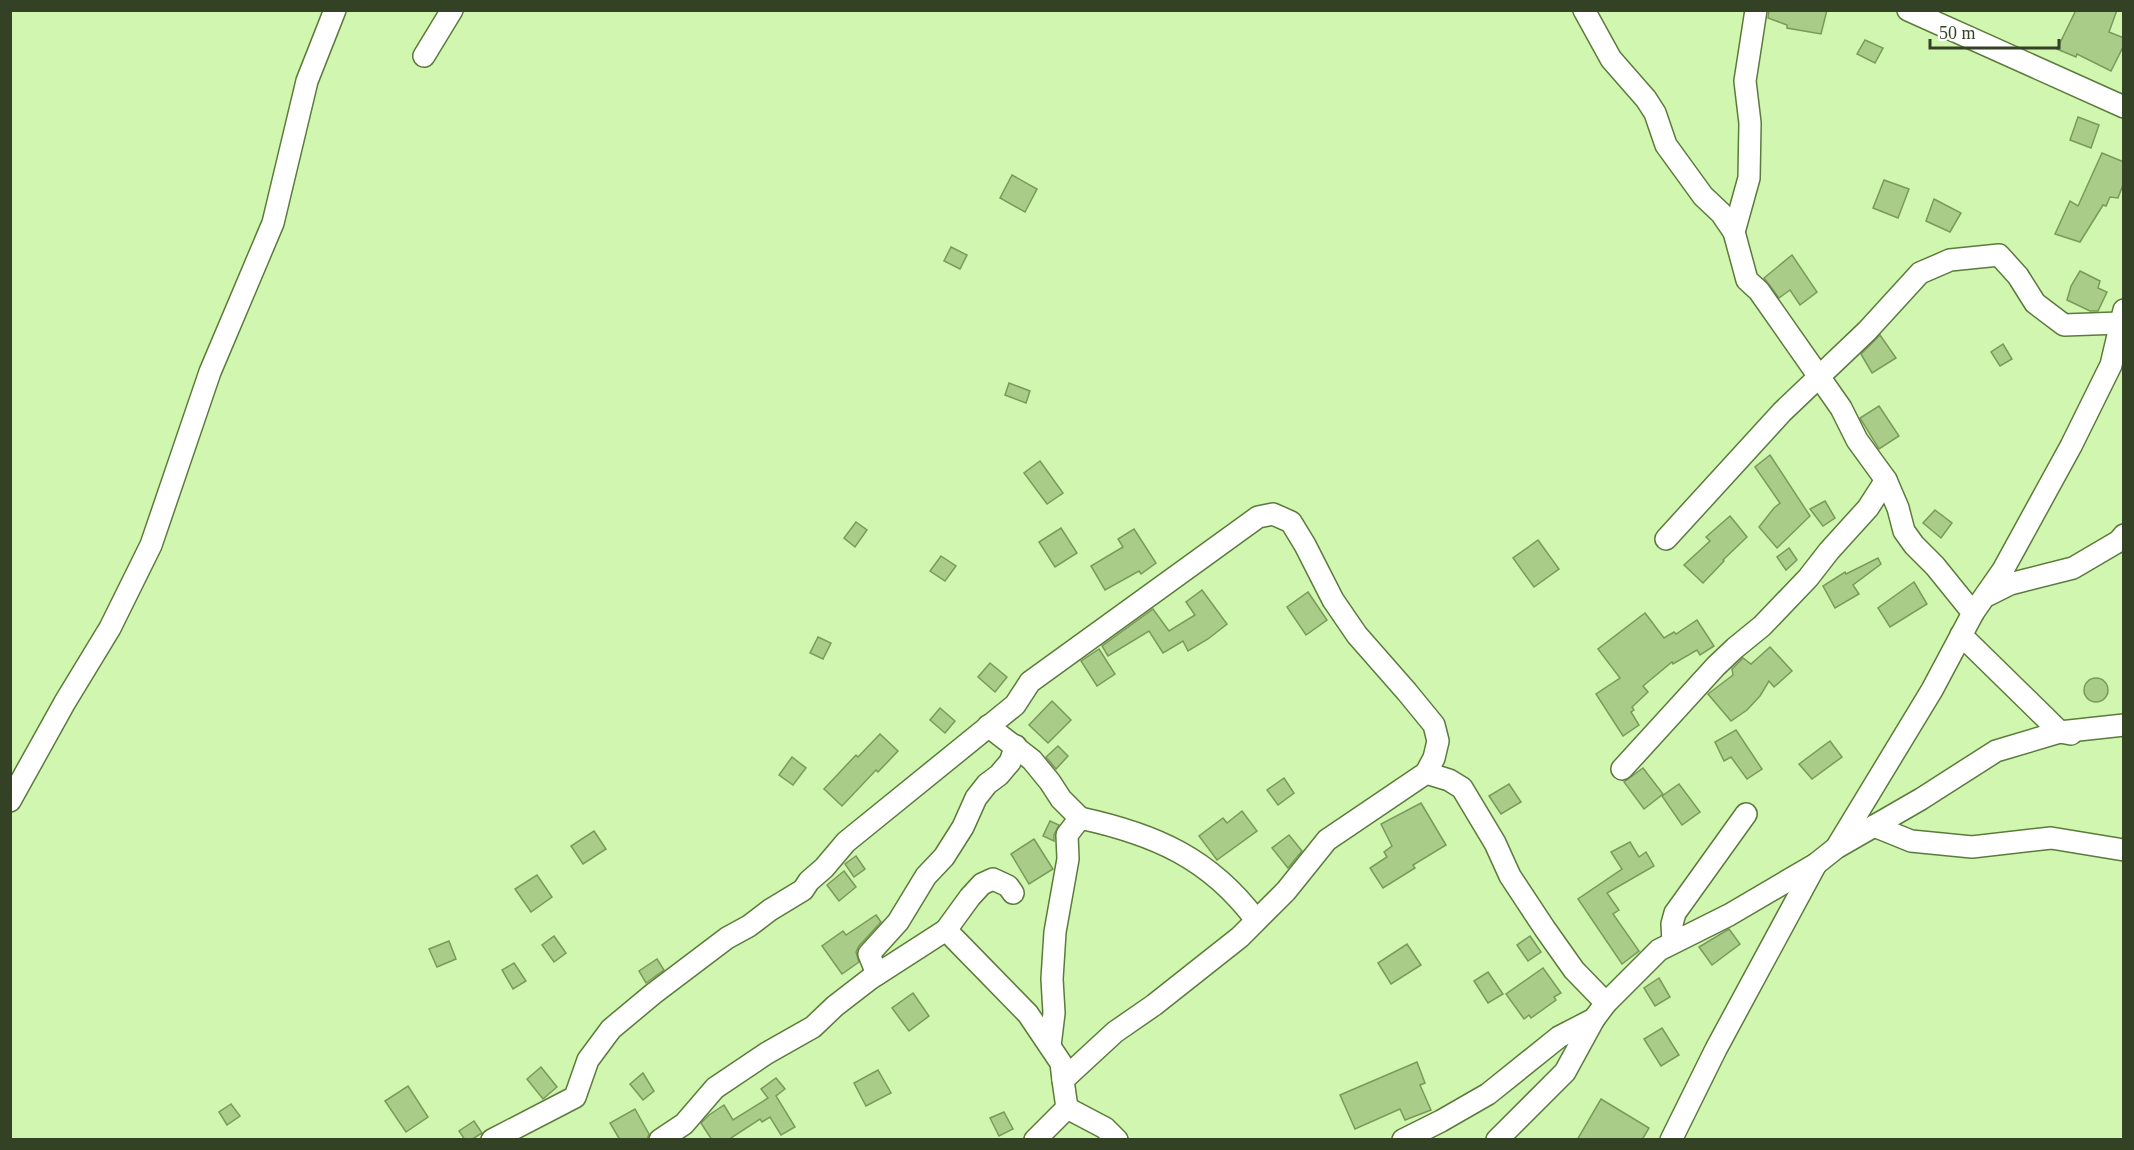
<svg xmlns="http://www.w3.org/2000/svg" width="2134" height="1150" font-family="'Times New Roman',serif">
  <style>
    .building { fill: #a9cc89; stroke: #799a59; stroke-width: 1.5 }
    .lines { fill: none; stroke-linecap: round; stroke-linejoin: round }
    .street-casing { stroke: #5b7b3b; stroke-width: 24 }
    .street { stroke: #fff; stroke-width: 21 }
  </style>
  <rect width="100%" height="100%" fill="#d1f6b0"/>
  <g class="building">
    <polygon points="1769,10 1827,10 1821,34 1787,28 1787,25 1768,18"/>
    <polygon points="2076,10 2117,10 2109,32 2124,38 2124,45 2111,71 2077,54 2076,57 2057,49"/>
    <polygon points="1865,40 1883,48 1875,63 1857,54"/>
    <polygon points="2078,117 2099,125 2091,148 2070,140"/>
    <polygon points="2102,153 2124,162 2124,182 2118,198 2110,197 2106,206 2103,205 2080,242 2055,234 2070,201 2078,206"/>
    <polygon points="1012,175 1037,189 1025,212 1000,198"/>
    <polygon points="1884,180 1909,189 1898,218 1873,208"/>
    <polygon points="1934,199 1961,213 1950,232 1926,221"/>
    <polygon points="951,247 967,255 960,269 944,261"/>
    <polygon points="1792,255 1817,292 1800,305 1790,290 1779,298 1764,278"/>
    <polygon points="2080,271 2100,281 2098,288 2107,292 2098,311 2090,311 2067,300 2071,286"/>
    <polygon points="1880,335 1896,358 1872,373 1861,354"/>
    <polygon points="2003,344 2012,359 2000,366 1991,352"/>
    <polygon points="1009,383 1030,391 1026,403 1005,395"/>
    <polygon points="1879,406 1899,436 1879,449 1860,418"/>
    <polygon points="1770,455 1810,516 1777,548 1759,527 1774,508 1780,503 1755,467"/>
    <polygon points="1040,461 1063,493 1047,504 1024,473"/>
    <polygon points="1825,501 1835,518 1823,526 1810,509"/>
    <polygon points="1935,510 1952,523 1941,538 1923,523"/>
    <polygon points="1730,516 1747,537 1723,560 1724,561 1703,583 1684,565 1710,541 1706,537"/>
    <polygon points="856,522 867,530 855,547 844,538"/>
    <polygon points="1061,528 1077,553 1055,567 1039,542"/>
    <polygon points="1134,529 1156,563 1141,574 1139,571 1105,590 1091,566 1123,547 1118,539"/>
    <polygon points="1538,540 1559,569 1534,587 1513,558"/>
    <polygon points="1789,548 1797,560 1786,570 1777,557"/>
    <polygon points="941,556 956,566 945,581 930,571"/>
    <polygon points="1878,558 1881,564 1853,585 1859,594 1835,608 1823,586 1845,572 1846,574"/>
    <polygon points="1914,582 1927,604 1890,627 1878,608"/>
    <polygon points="1202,590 1227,624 1208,639 1188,651 1183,641 1163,653 1149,631 1108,656 1102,646 1153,609 1169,631 1195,615 1186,602"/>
    <polygon points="1308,592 1327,620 1306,635 1287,607"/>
    <polygon points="1645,613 1664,638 1674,632 1676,634 1697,620 1714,646 1700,655 1697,650 1673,664 1672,662 1643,686 1648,692 1632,707 1634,710 1631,712 1639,725 1623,736 1596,694 1620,678 1598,649"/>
    <polygon points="818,637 831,643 823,659 810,653"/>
    <polygon points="1770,647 1792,671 1774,687 1769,681 1760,696 1747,710 1731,721 1708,694 1733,675 1732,669 1743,658 1751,664"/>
    <polygon points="1099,649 1115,674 1097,686 1081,661"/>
    <polygon points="990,663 1007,677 995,692 978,677"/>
    <circle cx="2096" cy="690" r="12"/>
    <polygon points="1052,701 1071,720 1048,743 1029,725"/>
    <polygon points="940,708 955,721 945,733 930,720"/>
    <polygon points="1736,730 1762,769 1747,779 1731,757 1724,761 1715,742"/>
    <polygon points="880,734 898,751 878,772 876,770 842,806 824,789 856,755 858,757"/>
    <polygon points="1830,741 1842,757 1812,779 1799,764"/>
    <polygon points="1058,746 1068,756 1056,769 1046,757"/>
    <polygon points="792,757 806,768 793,785 779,775"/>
    <polygon points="1643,768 1663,794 1644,809 1624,782"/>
    <polygon points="1284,778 1294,793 1278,805 1267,790"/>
    <polygon points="1509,784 1521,802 1501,814 1489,796"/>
    <polygon points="1679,784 1700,812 1682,825 1662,796"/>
    <polygon points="1421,803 1446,845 1413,865 1415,868 1383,888 1370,868 1387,857 1384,852 1392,846 1381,824"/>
    <polygon points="1242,811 1257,831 1217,860 1199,836 1223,818 1227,823"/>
    <polygon points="1050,821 1059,825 1054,835 1054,841 1043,836"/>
    <polygon points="594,831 606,849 583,864 571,846"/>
    <polygon points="1289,835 1302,851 1288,868 1272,848"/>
    <polygon points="1034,839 1053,869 1029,884 1011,854"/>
    <polygon points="1630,842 1639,857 1646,852 1654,866 1607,893 1619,910 1613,914 1639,951 1622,964 1578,899 1622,869 1611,852"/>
    <polygon points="856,856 865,869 854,877 845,864"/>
    <polygon points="844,871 856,887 839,901 827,885"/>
    <polygon points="537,875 552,897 531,912 515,889"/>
    <polygon points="876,915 881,922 859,946 856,952 859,962 842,974 822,946 843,931 846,935"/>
    <polygon points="1729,929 1740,944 1712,965 1699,947"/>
    <polygon points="554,936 566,953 554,962 542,945"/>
    <polygon points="1530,936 1541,952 1528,961 1517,945"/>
    <polygon points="449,941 456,959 437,967 429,949"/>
    <polygon points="1407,944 1421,965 1391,984 1378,963"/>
    <polygon points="657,959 664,970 646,983 639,971"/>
    <polygon points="514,963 526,981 513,989 502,970"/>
    <polygon points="1543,968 1561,993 1554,997 1556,1000 1531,1018 1529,1015 1524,1019 1506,994"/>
    <polygon points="1488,972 1503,994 1488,1003 1474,981"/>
    <polygon points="1659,978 1670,997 1655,1006 1644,988"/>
    <polygon points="913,993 929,1016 909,1031 892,1008"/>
    <polygon points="1662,1028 1679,1055 1661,1066 1644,1039"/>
    <polygon points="1417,1062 1425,1083 1420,1085 1431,1110 1405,1120 1400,1109 1355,1129 1340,1095"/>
    <polygon points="541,1067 557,1087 543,1099 527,1079"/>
    <polygon points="878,1070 891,1093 866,1106 854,1083"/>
    <polygon points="643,1073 654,1091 643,1100 630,1084"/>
    <polygon points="776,1078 785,1089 776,1096 795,1127 781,1135 770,1117 762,1122 760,1119 728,1140 712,1140 701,1123 709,1115 724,1105 733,1120 768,1098 761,1089"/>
    <polygon points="408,1086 428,1117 406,1132 385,1101"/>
    <polygon points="1601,1099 1649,1128 1642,1140 1577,1140"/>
    <polygon points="231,1104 240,1116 227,1125 219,1112"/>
    <polygon points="635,1109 649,1134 647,1140 620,1140 610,1123"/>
    <polygon points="1004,1112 1013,1129 999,1136 990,1118"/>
    <polygon points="474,1121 482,1133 471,1140 465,1140 459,1131"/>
  </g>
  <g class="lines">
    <defs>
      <g id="street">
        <polyline points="1584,10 1611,59 1646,99 1655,113 1666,145 1703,196 1721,213 1734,232 1747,280 1759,291 1841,408 1857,440 1886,480 1898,508 1904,531 1914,545 1935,566 1973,613"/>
        <polyline points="1908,10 2124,107"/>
        <polyline points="424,56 452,10"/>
        <polyline points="1734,232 1749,178 1750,123 1745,81 1756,10"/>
        <polyline points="1666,539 1782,412 1867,331 1920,273 1950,260 1999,255 2018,276 2035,303 2064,325 2120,323"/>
        <polyline points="1988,595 2010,584 2073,568 2119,541 2124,535"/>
        <polyline points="1961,635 2060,732 2071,734"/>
        <polyline points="988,726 1032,760 1050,782 1061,799 1080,818"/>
        <polyline points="1622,769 1716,666 1735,648 1762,626 1808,578 1829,551 1868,508 1886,480"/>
        <polyline points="1426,773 1449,780 1462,788 1495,843 1510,876 1545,929 1574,970 1606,1003"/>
        <polyline points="10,801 65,702 110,628 151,545 210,372 273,223 307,81 335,10"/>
        <polyline points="1874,826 1911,841 1972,847 2051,838 2124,850"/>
        <polyline points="1838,845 1932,690 1973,613 2003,570 2071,446 2111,365 2124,310"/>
        <polyline points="946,930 970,897 982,884 993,879 1008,886 1013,893"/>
        <polyline points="1673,942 1672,924 1675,913 1746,814"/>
        <polyline points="877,974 869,954 898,922 926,876 944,857 963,827 976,798 987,784 999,775 1010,762 1016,746"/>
        <path d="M1050,1046L1054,1013L1052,979L1055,932L1068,859L1067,835L1080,818C1154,834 1210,858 1256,920"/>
        <polyline points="1067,1108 1105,1128 1117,1140"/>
        <polyline points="492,1140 575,1097 588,1060 611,1029 653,994 727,938 749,926 770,910 803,890 809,881 824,868 846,842 1015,705 1030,682 1258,517 1273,514 1291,522 1305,545 1333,600 1357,635 1407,692 1434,725 1438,741 1434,758 1426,773 1327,840 1286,891 1240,937 1154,1005 1115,1032 1063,1080 1067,1108 1035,1140"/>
        <polyline points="660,1140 684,1124 715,1088 767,1053 813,1027 835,1006 870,979 946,930 1028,1014 1061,1063 1063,1080"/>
        <polyline points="1403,1140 1441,1121 1488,1094 1559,1037 1594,1019"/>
        <polyline points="1497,1140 1565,1072 1594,1019 1606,1003 1659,950 1729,915 1816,864 1836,848 1921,799 1996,751 2060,732 2124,725"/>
        <polyline points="1671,1140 1716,1049 1816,864"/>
      </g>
    </defs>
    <use href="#street" class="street-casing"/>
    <use href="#street" class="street"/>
  </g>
  <rect width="2134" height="1150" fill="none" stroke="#334125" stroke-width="24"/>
  <path d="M1930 39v9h129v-9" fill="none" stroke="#334125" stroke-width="3"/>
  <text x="1939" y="39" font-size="18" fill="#334125" stroke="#ffffff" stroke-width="4.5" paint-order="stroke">50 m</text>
</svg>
